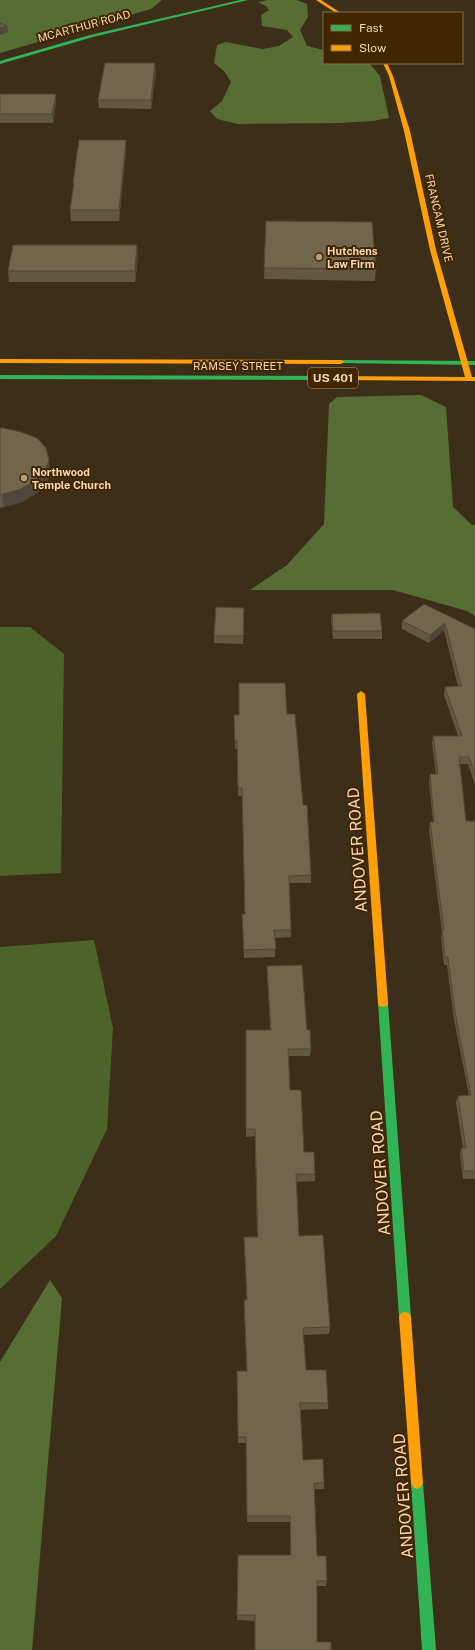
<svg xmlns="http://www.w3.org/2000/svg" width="475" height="1650" font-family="'Public Sans',sans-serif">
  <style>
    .green { fill: #4c6329 }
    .forest { fill: #566e33 }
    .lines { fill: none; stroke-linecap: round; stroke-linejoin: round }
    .fast { fill: #30b455; fill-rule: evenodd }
    .slow { fill: #ff9f0a; fill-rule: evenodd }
    .wall { fill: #615743 }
    .shaded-wall { fill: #4f4737 }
    .building { fill: #71654e; stroke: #4f4737 }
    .poi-dot { fill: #b49c80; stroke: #412600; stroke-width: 1.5 }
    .labels { text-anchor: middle; stroke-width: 4; stroke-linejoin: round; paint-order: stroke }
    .far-street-label { font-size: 11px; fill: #f4d7b7; stroke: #412600 }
    .far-poi-label { font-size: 11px; font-weight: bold; fill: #f4d7b7; stroke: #412600; text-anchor: start }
    .shield { fill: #412600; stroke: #bea280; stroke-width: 1 }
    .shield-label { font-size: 12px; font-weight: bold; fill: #f4d7b7 }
    .near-street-label { font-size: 16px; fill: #f4d7b7; stroke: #412600 }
  </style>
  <rect width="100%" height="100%" fill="#3d2e19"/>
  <g class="green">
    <polygon points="0,627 30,627 64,654 61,873 0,876"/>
    <polygon points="94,940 113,1028 107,1129 56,1236 0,1289 0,947"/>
  </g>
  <g class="forest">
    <polygon points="0,0 162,0 151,9 0,53"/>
    <polygon points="268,0 296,0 307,4 308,17 300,30 307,46 324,50 324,63 370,64 380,76 389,118 373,121 341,123 238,124 217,119 210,111 222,101 231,82 224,71 214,63 217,45 226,42 263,49 279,46 293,37 287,30 262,26 261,15 269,10 266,6 258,2"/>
    <polygon points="421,395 446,407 453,507 472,525 475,525 475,616 467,611 393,590 250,590 287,565 324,524 329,404 337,397"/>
    <polygon points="50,1280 62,1298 32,1650 0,1650 0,1362"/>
  </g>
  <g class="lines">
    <g class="fast">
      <polygon points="240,0 248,0 93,37 0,64 0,61 90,35"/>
      <polygon points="341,360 475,361 475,365 339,363 338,362"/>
      <polygon points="0,375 333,376 336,378 333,380 0,379"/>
      <polygon points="383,999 387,1000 388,1003 411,1317 409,1321 405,1322 401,1321 399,1317 378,1003 379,1000"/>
      <polygon points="417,1477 421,1479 423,1483 436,1650 422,1650 411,1483 413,1479"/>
    </g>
    <g class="slow">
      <polygon points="316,0 321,0 341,13 336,13"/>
      <polygon points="383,63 387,63 393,76 410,131 436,250 472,377 475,377 475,381 333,380 330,378 333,376 465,377 430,250 404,131 389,76"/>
      <polygon points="0,359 341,360 344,362 341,364 0,363"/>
      <polygon points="361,691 365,694 388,1003 387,1006 383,1007 379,1006 378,1003 357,694"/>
      <polygon points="405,1312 409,1313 411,1317 423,1483 421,1487 417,1489 413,1487 411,1483 399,1317 401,1313"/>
    </g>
  </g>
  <g class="wall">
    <polygon points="156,72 151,109 99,108 98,100"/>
    <polygon points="0,94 56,102 53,123 0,123"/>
    <polygon points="126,140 126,151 119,221 71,221 70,210 73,188 73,183"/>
    <polygon points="266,221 376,269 375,281 264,279"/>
    <polygon points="138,256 135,282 9,282 8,271"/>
    <polygon points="0,428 50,472 47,483 37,493 22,502 4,507 0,508"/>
    <polygon points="424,604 475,629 475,785 468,764 460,764 466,821 475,821 475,1179 463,1179 460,1155 461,1148 463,1148 456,1103 458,1096 469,1095 454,1020 447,965 444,965 441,938 442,932 429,829 430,822 433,822 429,782 430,774 436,774 432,743 433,736 458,736 444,695 445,687 458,686 444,630 429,643 402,629 402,621"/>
    <polygon points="244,608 243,644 214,643 214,636"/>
    <polygon points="332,614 382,631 382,639 333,639 331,621"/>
    <polygon points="287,714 303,805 311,875 311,883 289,883 291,937 275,938 275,957 244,958 242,922 242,914 245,914 242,796 238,796 237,749 235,749 234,715"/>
    <polygon points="267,966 307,1030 311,1049 310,1056 289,1056 290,1090 304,1152 315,1174 315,1181 296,1182 299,1236 330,1327 329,1334 303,1335 306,1370 328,1403 328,1409 300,1410 303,1460 324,1483 324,1489 314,1489 317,1556 327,1581 326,1586 317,1586 317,1642 331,1650 255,1621 237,1620 238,1555 290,1555 290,1522 247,1522 246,1443 238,1443 237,1371 247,1371 244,1307 244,1300 247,1300 244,1237 257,1237 255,1136 246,1137 246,1030 270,1030 267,974"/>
  </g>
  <g class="shaded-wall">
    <polygon points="7,26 8,32 0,35 0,28"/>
    <polygon points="155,63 156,72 151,109 151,100"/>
    <polygon points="56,94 56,102 53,123 52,114"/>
    <polygon points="126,140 126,151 119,221 119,210"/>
    <polygon points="137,245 138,256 135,282 135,271"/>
    <polygon points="49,460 50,472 47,483 37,493 22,502 4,507 2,495"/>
    <polygon points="445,623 444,630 429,643 430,635"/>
  </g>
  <g class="building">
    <polygon points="0,23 7,26 0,28"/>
    <polygon points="105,63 155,63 151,100 98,100"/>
    <polygon points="0,94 56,94 52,114 0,114"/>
    <polygon points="79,140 126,140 119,210 70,210 74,183 73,183"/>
    <polygon points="266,221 372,222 376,269 264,268"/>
    <polygon points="13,245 137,245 135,271 8,271"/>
    <polygon points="0,428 3,428 21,432 37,438 46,448 49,460 45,471 35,481 21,489 0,495"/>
    <polygon points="424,604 475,629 475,774 469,757 459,757 466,821 475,821 475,1171 464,1171 461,1148 466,1148 458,1096 471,1095 455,1012 448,957 445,957 442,930 444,930 430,822 434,822 430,774 438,774 433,736 462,736 445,687 461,686 445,623 430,635 402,621"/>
    <polygon points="216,607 244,608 243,636 214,636"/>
    <polygon points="380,613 382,631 333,631 332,614"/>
    <polygon points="239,683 285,683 287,714 295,714 303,805 307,805 311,875 289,876 291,930 274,930 276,949 244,950 242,914 245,914 242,788 238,788 237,741 235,741 234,715 239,715"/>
    <polygon points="302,965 307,1030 310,1030 311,1049 288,1049 290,1090 301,1090 304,1152 314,1152 315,1174 296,1174 299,1236 323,1235 330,1327 303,1328 306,1370 326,1370 328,1403 300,1403 303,1460 323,1459 324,1483 314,1483 317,1556 326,1556 327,1581 317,1581 317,1642 331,1642 331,1650 255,1650 255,1615 237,1615 238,1555 291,1555 290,1516 247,1516 246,1437 238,1437 237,1371 247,1371 244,1300 247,1300 244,1237 258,1237 255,1129 246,1129 246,1030 271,1030 267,966"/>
  </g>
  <g class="poi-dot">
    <circle cx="319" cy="257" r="4"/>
    <circle cx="24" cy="478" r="4"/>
  </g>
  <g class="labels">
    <g class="far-street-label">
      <text transform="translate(84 26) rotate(-15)" y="4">MCARTHUR ROAD</text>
      <text transform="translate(439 218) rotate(77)" y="4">FRANCAM DRIVE</text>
      <text x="238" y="370">RAMSEY STREET</text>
    </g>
    <g class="far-poi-label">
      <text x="327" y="255">Hutchens<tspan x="327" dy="13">Law Firm</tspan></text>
      <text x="32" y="476">Northwood<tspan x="32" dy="13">Temple Church</tspan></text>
    </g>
    <rect class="shield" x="308" y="368" width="50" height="20" rx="3"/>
    <g class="shield-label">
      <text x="333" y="382">US 401</text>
    </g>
    <g class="near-street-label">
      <text transform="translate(357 850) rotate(-94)" y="6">ANDOVER ROAD</text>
      <text transform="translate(380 1173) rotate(-94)" y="6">ANDOVER ROAD</text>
      <text transform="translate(403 1496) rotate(-94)" y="6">ANDOVER ROAD</text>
    </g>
  </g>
  <rect x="323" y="12" width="140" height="52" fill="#412600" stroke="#896d49"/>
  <rect x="331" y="25" width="20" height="6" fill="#30b455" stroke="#896d49"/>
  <text x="359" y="32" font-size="12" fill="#f4d7b7">Fast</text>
  <rect x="331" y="45" width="20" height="6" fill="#ff9f0a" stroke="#896d49"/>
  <text x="359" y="52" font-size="12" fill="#f4d7b7">Slow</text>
</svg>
